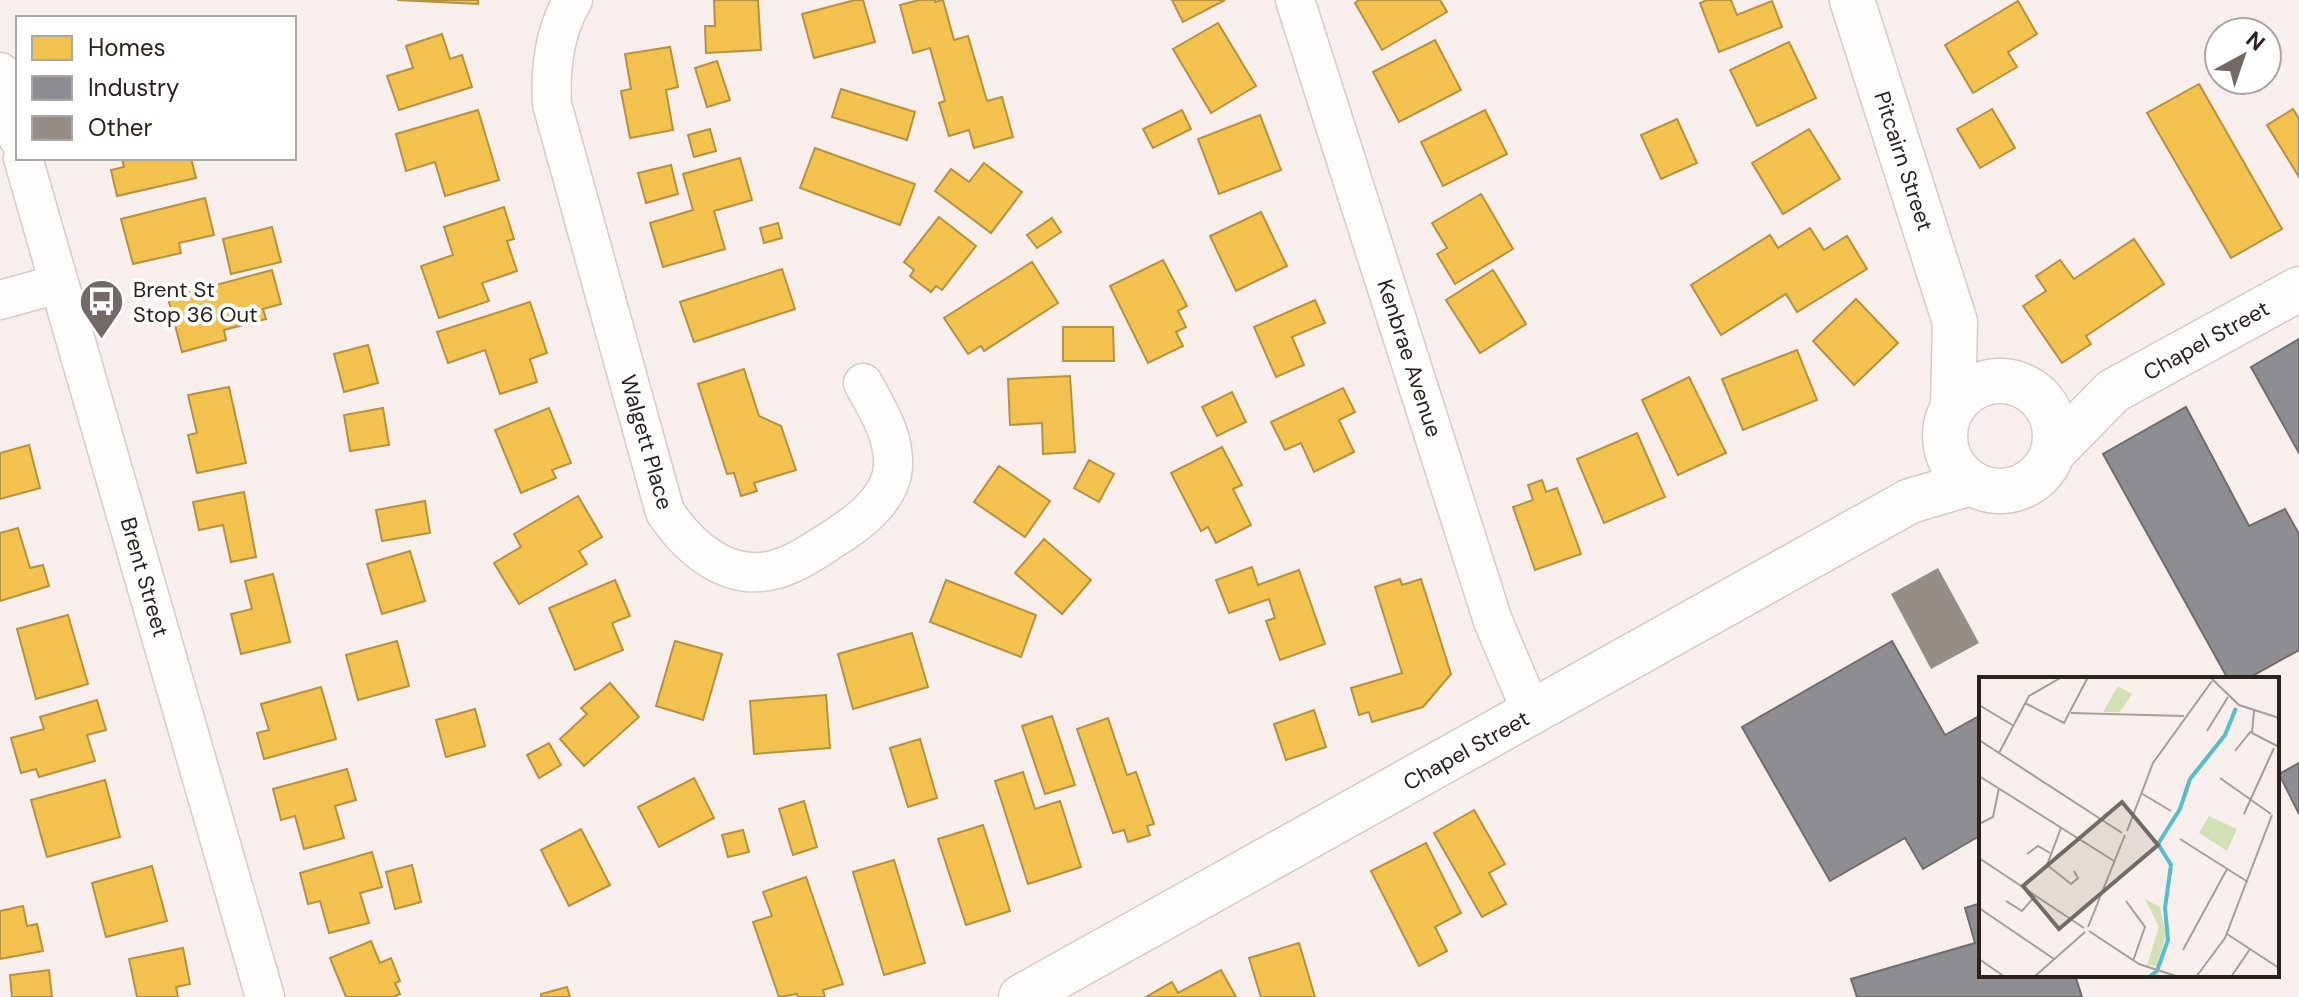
<svg xmlns="http://www.w3.org/2000/svg" width="2299" height="997" font-family="'DM Sans',sans-serif">
  <style>
    .homes { fill: #f2c14e; stroke: #b6913f; stroke-width: 2 }
    .industry { fill: #8d8d92; stroke: #706d6f; stroke-width: 2 }
    .building { fill: #948d88 }
    .lines { fill: none; stroke-linecap: round; stroke-linejoin: round }
    .minor-casing { stroke: #d5cbc8; stroke-width: 41 }
    .tertiary-casing { stroke: #d5cbc8; stroke-width: 47 }
    .minor { stroke: #fefdfc; stroke-width: 38 }
    .tertiary { stroke: #fefdfc; stroke-width: 44 }
    .labels { text-anchor: middle; stroke-width: 8; stroke-linejoin: round; paint-order: stroke }
    .street-label { font-size: 22px; fill: #2b211d; stroke: #fff }
    .poi-label { font-size: 22px; fill: #2b211d; stroke: #fff; text-anchor: start }
    .inset-river { fill: none; stroke: #56bdca; stroke-width: 4 }
    .inset-road { fill: none; stroke: #a69d99; stroke-width: 2 }
    .view { fill: #736965; fill-opacity: 0.15; stroke: #736965; stroke-width: 4 }
    .inset-edge { fill: none; stroke: #2b211d; stroke-width: 4 }
  </style>
  <rect width="100%" height="100%" fill="#f8efec"/>
  <g class="homes">
    <polygon points="397,0 478,0 478,4"/>
    <polygon points="714,0 758,0 761,50 706,53 705,26 715,26"/>
    <polygon points="855,0 863,0 875,42 814,58 802,14"/>
    <polygon points="919,0 935,0 935,2 943,0 954,40 968,36 987,101 1002,97 1013,137 974,148 969,130 949,136 939,103 945,101 930,48 913,53 900,5"/>
    <polygon points="1172,0 1225,0 1183,22"/>
    <polygon points="1359,0 1440,0 1447,12 1382,50 1355,3"/>
    <polygon points="1707,0 1731,0 1737,15 1772,1 1782,27 1719,52 1700,3"/>
    <polygon points="2018,1 2037,34 2008,52 2017,67 1973,93 1945,45"/>
    <polygon points="1218,23 1256,86 1211,113 1173,49"/>
    <polygon points="442,34 450,59 462,55 472,87 399,110 387,76 413,68 406,46"/>
    <polygon points="1435,40 1461,90 1399,122 1373,72"/>
    <polygon points="1789,42 1816,98 1757,126 1730,70"/>
    <polygon points="670,47 678,87 666,90 673,130 630,138 621,91 631,89 625,54"/>
    <polygon points="717,61 730,100 707,107 695,68"/>
    <polygon points="2199,84 2282,229 2231,258 2147,113"/>
    <polygon points="841,89 915,112 907,140 832,117"/>
    <polygon points="1992,109 2015,148 1980,168 1957,129"/>
    <polygon points="2293,109 2299,119 2299,177 2267,125"/>
    <polygon points="478,110 499,180 445,196 435,162 406,171 396,134"/>
    <polygon points="1182,110 1191,129 1153,148 1143,129"/>
    <polygon points="1485,110 1507,154 1443,186 1421,142"/>
    <polygon points="1260,115 1281,170 1219,194 1198,139"/>
    <polygon points="1677,119 1697,163 1661,179 1641,135"/>
    <polygon points="710,129 716,151 694,157 688,135"/>
    <polygon points="1809,129 1840,179 1783,214 1752,163"/>
    <polygon points="815,148 915,184 900,225 800,188"/>
    <polygon points="122,158 191,158 196,178 117,196 111,170 124,167"/>
    <polygon points="740,158 752,200 714,211 725,249 663,267 650,223 693,210 683,174"/>
    <polygon points="984,163 1022,192 991,233 935,191 951,169 969,182"/>
    <polygon points="671,165 678,194 646,203 638,173"/>
    <polygon points="1481,194 1513,249 1455,284 1437,254 1447,248 1432,223"/>
    <polygon points="205,198 214,235 179,243 181,253 133,264 121,219"/>
    <polygon points="504,207 514,239 507,241 517,271 482,283 489,301 439,318 421,266 453,255 444,227"/>
    <polygon points="1261,212 1287,266 1236,291 1210,236"/>
    <polygon points="939,217 976,246 942,290 936,286 931,292 910,276 914,270 904,262"/>
    <polygon points="1052,218 1061,232 1037,248 1027,235"/>
    <polygon points="778,223 782,238 764,243 760,228"/>
    <polygon points="272,227 281,262 231,274 223,239"/>
    <polygon points="1810,228 1824,250 1847,236 1867,269 1797,312 1786,294 1721,335 1691,285 1770,235 1778,248"/>
    <polygon points="2134,239 2164,284 2086,336 2091,344 2062,363 2023,306 2046,291 2036,276 2060,260 2074,279"/>
    <polygon points="1163,260 1187,306 1178,311 1186,327 1176,332 1183,346 1148,363 1110,286"/>
    <polygon points="1032,262 1058,303 984,351 981,346 968,354 944,318"/>
    <polygon points="782,269 795,309 694,342 680,302"/>
    <polygon points="272,270 281,304 263,309 266,319 224,330 226,340 182,352 168,298"/>
    <polygon points="1493,270 1526,324 1480,353 1446,300"/>
    <polygon points="1856,299 1898,343 1854,385 1813,341"/>
    <polygon points="1315,300 1325,323 1292,337 1304,365 1276,377 1254,327"/>
    <polygon points="530,302 547,353 530,359 537,382 500,394 485,350 448,363 437,332"/>
    <polygon points="1063,327 1113,327 1114,361 1063,361"/>
    <polygon points="368,345 378,383 344,392 334,354"/>
    <polygon points="1797,350 1817,400 1743,430 1722,379"/>
    <polygon points="744,369 759,416 781,426 796,470 754,483 757,491 741,496 734,473 727,474 698,384"/>
    <polygon points="1070,376 1075,452 1043,454 1042,423 1010,425 1008,379"/>
    <polygon points="1689,377 1726,453 1678,475 1642,400"/>
    <polygon points="229,387 246,463 197,473 188,435 197,433 188,395"/>
    <polygon points="1343,388 1355,412 1339,420 1354,452 1314,472 1301,443 1285,450 1271,422"/>
    <polygon points="1232,392 1246,422 1217,436 1202,407"/>
    <polygon points="383,408 389,445 350,451 344,415"/>
    <polygon points="549,408 571,463 552,470 556,478 521,493 495,430"/>
    <polygon points="1637,433 1665,497 1604,523 1577,459"/>
    <polygon points="29,445 40,488 0,499 0,453"/>
    <polygon points="1222,447 1242,485 1233,489 1251,525 1216,543 1208,527 1201,531 1171,473"/>
    <polygon points="1089,460 1114,474 1099,502 1074,488"/>
    <polygon points="999,466 1050,501 1025,537 974,502"/>
    <polygon points="1542,480 1546,492 1557,488 1581,554 1535,570 1513,507 1533,500 1528,485"/>
    <polygon points="244,492 256,557 231,562 223,525 199,530 193,502"/>
    <polygon points="578,496 602,537 579,551 587,564 519,604 494,563 521,547 514,534"/>
    <polygon points="425,501 430,533 382,541 376,510"/>
    <polygon points="18,528 30,568 43,565 49,586 0,601 0,533"/>
    <polygon points="1044,539 1091,580 1062,614 1015,573"/>
    <polygon points="410,551 425,601 382,614 367,564"/>
    <polygon points="1252,567 1258,585 1299,570 1325,644 1280,660 1266,621 1275,618 1269,599 1229,613 1216,580"/>
    <polygon points="273,574 290,642 241,654 231,614 252,609 245,581"/>
    <polygon points="1400,579 1402,585 1421,579 1451,674 1423,707 1372,722 1369,712 1359,715 1351,688 1402,673 1375,587"/>
    <polygon points="615,580 630,616 612,623 623,650 575,670 549,608"/>
    <polygon points="946,580 1036,615 1021,657 930,622"/>
    <polygon points="68,615 88,684 36,699 17,629"/>
    <polygon points="912,633 928,687 853,709 838,654"/>
    <polygon points="397,641 409,686 358,700 346,655"/>
    <polygon points="675,641 722,654 703,720 656,706"/>
    <polygon points="610,683 639,717 584,766 560,739 587,714 581,708"/>
    <polygon points="321,687 336,739 264,759 257,733 269,730 261,704"/>
    <polygon points="826,695 830,748 754,754 750,701"/>
    <polygon points="97,700 106,730 87,735 95,761 39,777 36,769 21,773 11,738 44,729 40,717"/>
    <polygon points="475,709 485,746 446,757 436,720"/>
    <polygon points="1314,710 1326,747 1286,760 1274,724"/>
    <polygon points="1052,716 1075,785 1045,794 1022,726"/>
    <polygon points="1108,718 1127,775 1136,772 1154,824 1147,826 1150,835 1128,842 1124,830 1113,833 1077,729"/>
    <polygon points="920,739 937,798 908,807 890,748"/>
    <polygon points="549,743 561,765 539,778 527,755"/>
    <polygon points="347,769 356,800 335,806 344,838 304,849 295,816 281,820 273,789"/>
    <polygon points="1023,772 1035,809 1060,801 1081,867 1028,884 995,781"/>
    <polygon points="694,778 714,818 659,847 638,807"/>
    <polygon points="105,780 120,837 47,857 31,800"/>
    <polygon points="804,801 817,847 793,855 779,809"/>
    <polygon points="1474,810 1505,864 1489,873 1506,904 1482,917 1434,833"/>
    <polygon points="983,825 1010,911 966,925 938,839"/>
    <polygon points="581,829 610,885 569,906 541,850"/>
    <polygon points="743,830 749,852 728,857 722,835"/>
    <polygon points="1426,843 1461,913 1435,927 1447,951 1419,966 1371,871"/>
    <polygon points="372,852 382,887 360,893 369,923 329,933 320,901 308,904 300,873"/>
    <polygon points="894,860 925,963 884,975 853,872"/>
    <polygon points="412,865 421,902 395,909 386,872"/>
    <polygon points="152,866 167,921 106,937 92,883"/>
    <polygon points="806,877 843,984 823,990 825,997 798,997 797,994 779,997 753,922 772,916 763,892"/>
    <polygon points="23,906 27,926 37,924 43,951 0,959 0,911"/>
    <polygon points="371,941 380,963 391,958 400,981 395,983 400,994 393,997 346,997 330,958"/>
    <polygon points="1299,943 1315,997 1261,997 1249,958"/>
    <polygon points="183,948 190,984 176,987 178,997 137,997 129,959"/>
    <polygon points="49,970 52,997 12,997 10,975"/>
    <polygon points="1221,970 1236,997 1146,997 1172,982 1178,993"/>
    <polygon points="567,987 570,997 541,997 541,994"/>
  </g>
  <g class="industry">
    <polygon points="2299,339 2299,453 2251,367"/>
    <polygon points="2186,407 2249,526 2285,509 2299,534 2299,650 2247,679 2228,679 2103,454"/>
    <polygon points="1892,641 1945,735 1981,715 1981,835 1923,869 1905,838 1830,881 1742,727"/>
    <polygon points="2299,763 2299,814 2279,774"/>
    <polygon points="1981,903 1981,975 2075,975 2082,997 1857,997 1851,979 1975,943 1965,908"/>
  </g>
  <polygon class="building" points="1938,568 1979,643 1931,669 1891,594"/>
  <g class="lines">
    <defs>
      <g id="minor">
        <path d="M573,0C554,32 550,68 552,104L665,512C690,549 729,583 777,569C798,563 817,549 836,537C858,523 886,502 892,474C898,441 878,410 863,383"/>
        <polyline points="1295,0 1493,621 1532,713"/>
        <polyline points="0,72 18,138"/>
        <polyline points="23,158 265,997"/>
        <polyline points="0,300 58,284"/>
      </g>
      <g id="tertiary">
        <polyline points="1852,0 1955,322 1953,407"/>
        <circle cx="2000" cy="436" r="55"/>
        <polyline points="2054,451 2113,391 2299,289"/>
        <polyline points="1021,997 1910,501 1971,483"/>
      </g>
    </defs>
    <use href="#minor" class="minor-casing"/>
    <use href="#tertiary" class="tertiary-casing"/>
    <use href="#minor" class="minor"/>
    <use href="#tertiary" class="tertiary"/>
  </g>
  <defs>
    <symbol id="bus-pin" viewBox="-11 -11 22 30"><path d="M0 17L-7.5 6A9.5 9.5 0 1 1 7.5 6Z" fill="#736965" stroke="#fff"/><path d="M-5-6H5V4H4V6H2V4H-2V6H-4V4H-5ZM-3.5-4V0h7V-4ZM-3.5 1.2v1.5H-2V1.2ZM2 1.2v1.5H3.5V1.2Z" fill="#fff"/></symbol>
  </defs>
  <g fill-rule="evenodd">
    <use href="#bus-pin" x="76" y="276" width="51" height="69"/>
  </g>
  <g class="labels">
    <g class="street-label">
      <text transform="translate(1904 161) rotate(72)" y="8">Pitcairn Street</text>
      <text transform="translate(2206 340) rotate(-29)" y="8">Chapel Street</text>
      <text transform="translate(1410 358) rotate(72)" y="8">Kenbrae Avenue</text>
      <text transform="translate(647 442) rotate(74)" y="8">Walgett Place</text>
      <text transform="translate(145 577) rotate(74)" y="8">Brent Street</text>
      <text transform="translate(1466 750) rotate(-29)" y="8">Chapel Street</text>
    </g>
    <g class="poi-label">
      <text x="133" y="297">Brent St<tspan x="133" dy="25">Stop 36 Out</tspan></text>
    </g>
  </g>
  <g transform="translate(1979 677)">
    <rect width="300" height="300" fill="#f8efec"/>
    <path d="M139,9L153,17L141,35H124ZM230,139L258,152L248,174L220,156ZM166,222L181,230L187,257L178,289L168,288L180,250Z" fill="#d2e1b5"/>
    <path class="inset-river" d="M170,300L178,294L189,263L186,231L192,188L179,167L201,132L211,102L246,58L257,31"/>
    <path class="inset-road" d="M231,0L260,28L300,41M46,26L85,46L109,0M0,28L35,49M275,34L273,56L300,70M92,36L205,39M228,54L249,20M0,63L143,156M256,74L272,54M20,76L50,19L83,0M0,99L135,184M241,101L292,137M162,116L192,134M265,137L295,71M0,147L14,140L20,111M82,151L68,188L92,207L99,201L95,194M148,154L174,86L233,4M201,162L269,205M48,177L59,169L71,176M0,181L105,251M27,224L43,234L56,219M147,224L166,250L154,284M0,231L75,282M109,250L146,158M110,254L160,287L200,300M248,257L300,291M204,273L248,192M0,282L26,300M55,300L106,255M217,300L246,261L293,138M252,300L271,272"/>
    <path class="view" d="M143,125L179,168L80,252L44,209Z"/>
    <rect width="300" height="300" class="inset-edge"/>
  </g>
  <rect x="16" y="16" width="280" height="144" fill="#ffffff" stroke="#aaa6a5" stroke-width="2"/>
  <rect x="32" y="36" width="40" height="24" fill="#f2c14e" stroke="#aaa6a5" stroke-width="2"/>
  <text x="88" y="56" font-size="24" fill="#2b211d">Homes</text>
  <rect x="32" y="76" width="40" height="24" fill="#8d8d92" stroke="#aaa6a5" stroke-width="2"/>
  <text x="88" y="96" font-size="24" fill="#2b211d">Industry</text>
  <rect x="32" y="116" width="40" height="24" fill="#948d88" stroke="#aaa6a5" stroke-width="2"/>
  <text x="88" y="136" font-size="24" fill="#2b211d">Other</text>
  <g transform="translate(2243 56) rotate(40)"><circle r="38" fill="#ffffff" stroke="#aaa6a5" stroke-width="2"/>
  <path d="M0-6L14 30L0 20L-14 30Z" fill="#736965"/>
  <text y="-12" font-size="22" font-weight="bold" text-anchor="middle" fill="#2b211d">N</text>
  </g>
</svg>
